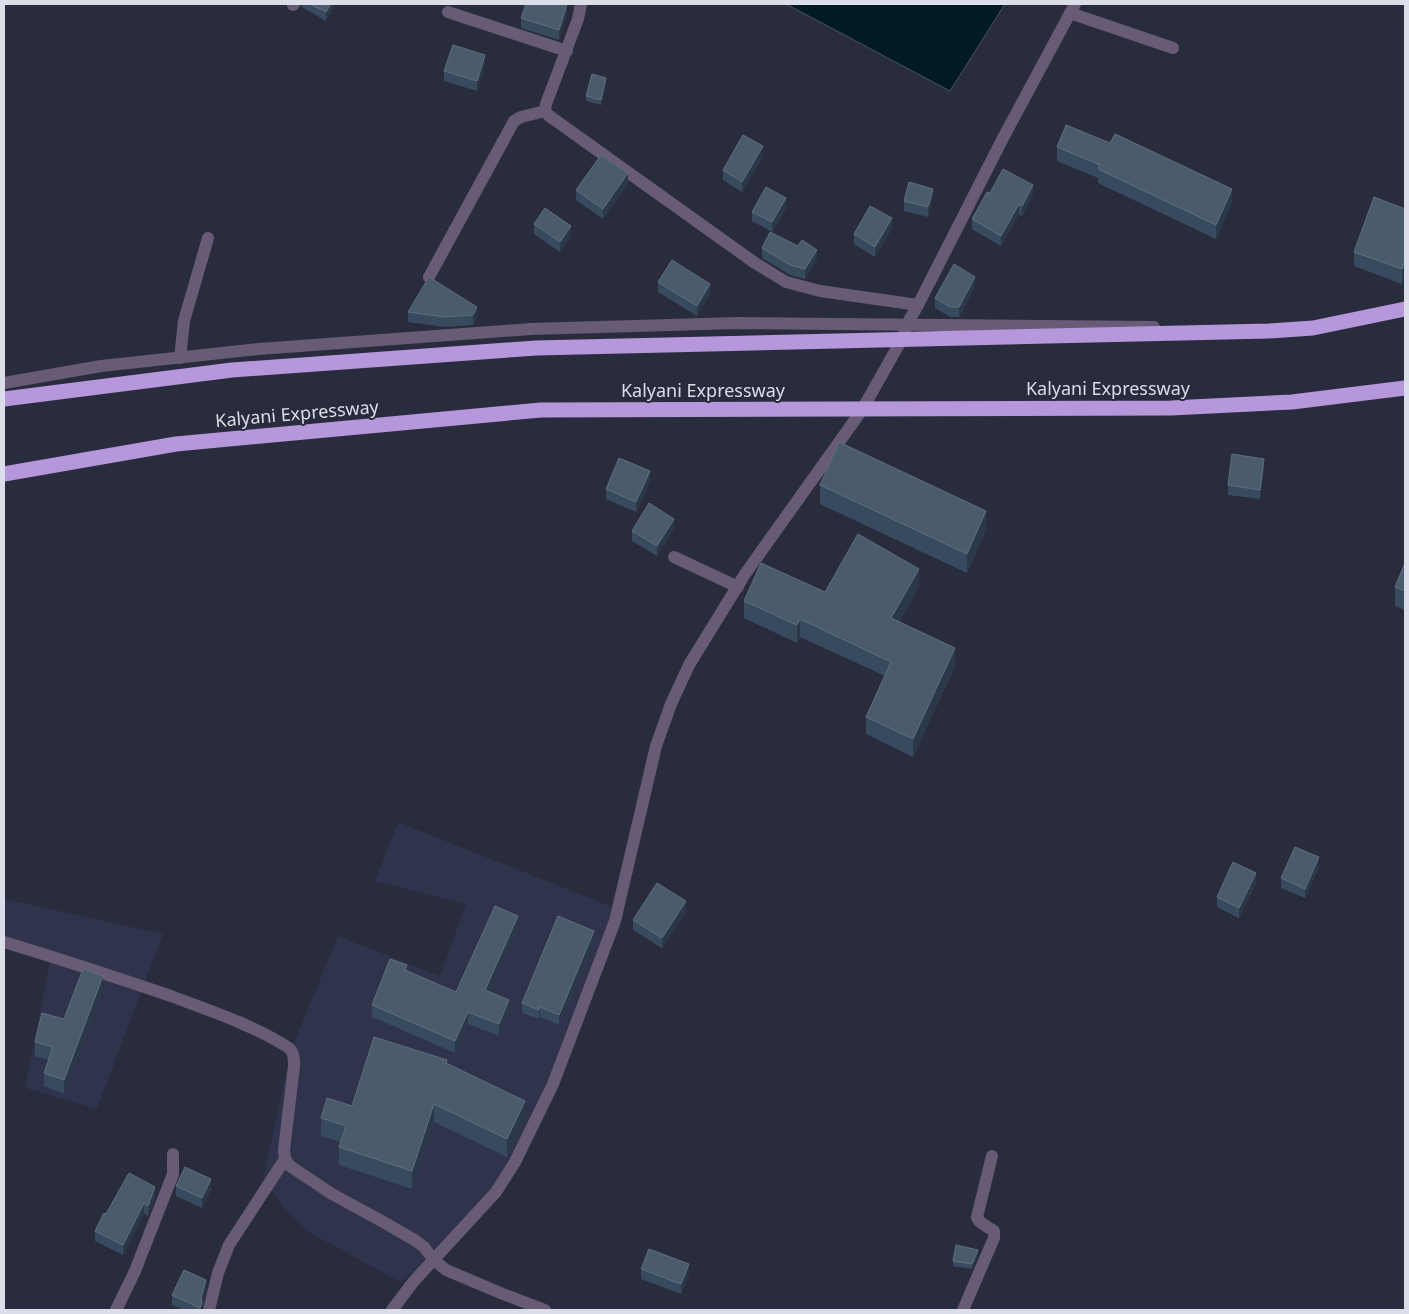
<svg xmlns="http://www.w3.org/2000/svg" width="1409" height="1314" font-family="'Noto Sans',sans-serif">
  <style>
    .built { fill: #2f334b }
    .water { fill: #021a21; stroke: #43555d }
    .lines { fill: none; stroke-linecap: round; stroke-linejoin: round }
    .minor { stroke: #675b76; stroke-width: 12 }
    .highway { stroke: #b697db; stroke-width: 15 }
    .wall { fill: #384b5e }
    .shaded-wall { fill: #2b384a }
    .building { fill: #4a5b6c; stroke: #606f80 }
    .labels { text-anchor: middle; stroke-width: 4; stroke-linejoin: round; paint-order: stroke }
    .street-label { font-size: 18px; fill: #dbdee9; stroke: #292c3d }
  </style>
  <rect width="100%" height="100%" fill="#292c3d"/>
  <g class="built">
    <polygon points="398,822 615,908 553,1068 501,1180 419,1268 400,1282 307,1231 283,1207 263,1179 291,1050 338,936 440,976 466,904 375,881"/>
    <polygon points="5,899 163,934 97,1109 25,1088 52,951 4,936"/>
  </g>
  <polygon class="water" points="786,4 1005,4 950,91"/>
  <g class="lines">
    <g class="minor">
      <polyline points="581,4 578,19 546,104 545,111 548,115 755,263 786,282 820,291 918,305"/>
      <polyline points="293,5 294,4"/>
      <polyline points="448,12 567,51"/>
      <polyline points="1070,13 1173,48"/>
      <polyline points="429,277 514,121 521,117 545,111"/>
      <polyline points="180,358 184,321 208,238"/>
      <polyline points="4,383 101,366 259,349 531,329 738,323 1154,327"/>
      <polyline points="674,557 738,587"/>
      <path d="M4,942C60,959 115,977 171,996C211,1011 253,1025 289,1048C294,1053 294,1059 294,1066L284,1150L285,1159L290,1166L332,1194L387,1224L416,1241L424,1247L433,1259L446,1270L503,1294L545,1310"/>
      <polyline points="116,1310 135,1271 173,1174 173,1154"/>
      <polyline points="209,1310 218,1273 229,1245 285,1159"/>
      <polyline points="392,1310 414,1281 496,1192 515,1162 553,1084 615,921 656,746 671,704 689,665 745,574 862,410 902,339 907,324 918,305 1003,138 1075,4"/>
      <path d="M963,1310L994,1238V1231C989,1227 979,1224 977,1217L992,1156"/>
    </g>
    <g class="highway">
      <polyline points="4,399 232,370 536,348 1269,331 1313,328 1405,309"/>
      <polyline points="4,474 176,444 541,410 1171,408 1292,402 1405,388"/>
    </g>
  </g>
  <g class="wall">
    <polygon points="301,4 335,4 326,21 302,7"/>
    <polygon points="567,14 559,40 521,28 521,18"/>
    <polygon points="485,65 477,91 444,81 444,71"/>
    <polygon points="606,83 601,105 586,101 586,96"/>
    <polygon points="1110,143 1232,203 1216,239 1098,183 1098,178 1057,161 1057,147"/>
    <polygon points="763,156 742,192 723,180 723,170"/>
    <polygon points="628,183 603,219 576,200 576,190"/>
    <polygon points="990,193 1033,195 1022,216 1019,214 1001,246 972,229 972,219"/>
    <polygon points="933,198 928,217 904,211 904,201"/>
    <polygon points="786,208 772,232 752,221 752,212"/>
    <polygon points="1405,209 1402,284 1354,266 1354,252"/>
    <polygon points="534,224 571,236 560,252 534,234"/>
    <polygon points="892,228 875,257 854,244 854,234"/>
    <polygon points="798,246 817,260 805,279 790,275 762,258 762,248"/>
    <polygon points="658,282 710,294 697,316 658,292"/>
    <polygon points="975,286 959,317 950,317 935,308 935,298"/>
    <polygon points="477,307 477,317 473,325 445,327 408,322 408,312"/>
    <polygon points="1264,468 1260,499 1228,495 1228,485"/>
    <polygon points="650,481 636,512 606,499 606,489"/>
    <polygon points="820,485 986,530 967,573 820,504"/>
    <polygon points="674,528 657,556 632,541 632,531"/>
    <polygon points="1405,563 1405,610 1395,606 1395,587"/>
    <polygon points="919,587 899,622 955,666 913,757 866,734 866,717 885,676 800,637 797,643 744,618 744,601 825,592"/>
    <polygon points="1319,867 1305,898 1281,888 1281,878"/>
    <polygon points="1256,883 1239,918 1217,907 1217,897"/>
    <polygon points="686,911 662,948 633,930 633,920"/>
    <polygon points="518,928 489,992 509,1012 499,1036 468,1024 455,1053 372,1017 372,1005 456,992"/>
    <polygon points="594,941 559,1025 540,1017 539,1019 522,1013 522,1003"/>
    <polygon points="103,990 64,1094 44,1086 44,1073 49,1060 35,1056 35,1042 64,1019"/>
    <polygon points="447,1064 525,1119 507,1157 434,1122 412,1189 339,1165 339,1147 341,1142 321,1136 321,1118 352,1106"/>
    <polygon points="176,1186 211,1189 202,1208 176,1196"/>
    <polygon points="155,1197 148,1216 144,1213 123,1255 95,1241 95,1231 106,1214"/>
    <polygon points="978,1255 972,1269 953,1266 953,1261"/>
    <polygon points="641,1269 689,1274 681,1294 641,1279"/>
    <polygon points="206,1290 202,1305 202,1310 184,1310 172,1305 172,1295"/>
  </g>
  <g class="shaded-wall">
    <polygon points="331,4 335,4 326,21 326,12"/>
    <polygon points="567,4 567,14 559,40 559,30"/>
    <polygon points="485,55 485,65 477,91 477,81"/>
    <polygon points="606,78 606,83 601,105 601,100"/>
    <polygon points="763,146 763,156 742,192 742,182"/>
    <polygon points="628,173 628,183 603,219 603,209"/>
    <polygon points="1033,185 1033,195 1022,216 1022,206"/>
    <polygon points="933,189 933,198 928,217 928,207"/>
    <polygon points="1232,189 1232,203 1216,239 1216,225"/>
    <polygon points="786,198 786,208 772,232 772,222"/>
    <polygon points="1019,204 1019,214 1001,246 1001,236"/>
    <polygon points="892,218 892,228 875,257 875,247"/>
    <polygon points="571,226 571,236 560,252 560,242"/>
    <polygon points="817,250 817,260 805,279 805,269"/>
    <polygon points="1405,260 1405,274 1402,284 1402,269"/>
    <polygon points="975,277 975,286 959,317 959,307"/>
    <polygon points="710,284 710,294 697,316 697,306"/>
    <polygon points="477,307 477,317 473,325 473,315"/>
    <polygon points="1264,459 1264,468 1260,499 1260,490"/>
    <polygon points="650,471 650,481 636,512 636,502"/>
    <polygon points="986,511 986,530 967,573 967,554"/>
    <polygon points="674,519 674,528 657,556 657,546"/>
    <polygon points="919,569 919,587 891,635 891,618"/>
    <polygon points="800,619 800,637 797,643 797,625"/>
    <polygon points="955,648 955,666 913,757 913,739"/>
    <polygon points="1319,857 1319,867 1305,898 1305,889"/>
    <polygon points="1256,873 1256,883 1239,918 1239,908"/>
    <polygon points="686,901 686,911 662,948 662,938"/>
    <polygon points="518,916 518,928 485,1002 485,990"/>
    <polygon points="594,931 594,941 559,1025 559,1015"/>
    <polygon points="103,976 103,990 64,1094 64,1080"/>
    <polygon points="509,1000 509,1012 499,1036 499,1024"/>
    <polygon points="540,1007 540,1017 539,1019 539,1010"/>
    <polygon points="468,1012 468,1024 455,1053 455,1041"/>
    <polygon points="525,1101 525,1119 507,1157 507,1139"/>
    <polygon points="434,1104 434,1122 412,1189 412,1171"/>
    <polygon points="211,1179 211,1189 202,1208 202,1198"/>
    <polygon points="155,1187 155,1197 148,1216 148,1206"/>
    <polygon points="144,1203 144,1213 123,1255 123,1245"/>
    <polygon points="978,1250 978,1255 972,1269 972,1264"/>
    <polygon points="689,1264 689,1274 681,1294 681,1284"/>
    <polygon points="206,1280 206,1290 202,1305 202,1310 200,1310 201,1298"/>
  </g>
  <g class="building">
    <polygon points="310,4 331,4 326,12"/>
    <polygon points="526,4 567,4 559,30 521,18"/>
    <polygon points="453,45 485,55 477,81 444,71"/>
    <polygon points="592,74 606,78 601,100 586,96"/>
    <polygon points="1066,125 1110,143 1115,134 1232,189 1216,225 1098,169 1100,165 1057,147"/>
    <polygon points="743,135 763,146 742,182 723,170"/>
    <polygon points="601,155 628,173 603,209 576,190"/>
    <polygon points="1003,169 1033,185 1022,206 1019,204 1001,236 972,219 987,192 990,193"/>
    <polygon points="909,182 933,189 928,207 904,201"/>
    <polygon points="766,187 786,198 772,222 752,212"/>
    <polygon points="1374,197 1405,209 1405,260 1402,269 1354,252"/>
    <polygon points="870,206 892,218 875,247 854,234"/>
    <polygon points="545,208 571,226 560,242 534,224"/>
    <polygon points="770,232 798,246 802,240 817,250 805,269 790,265 762,248"/>
    <polygon points="672,260 710,284 697,306 658,282"/>
    <polygon points="954,264 975,277 959,307 950,307 935,298"/>
    <polygon points="429,277 477,307 473,315 445,317 408,312"/>
    <polygon points="839,442 986,511 967,554 820,485"/>
    <polygon points="1232,454 1264,459 1260,490 1228,485"/>
    <polygon points="619,458 650,471 636,502 606,489"/>
    <polygon points="649,503 674,519 657,546 632,531"/>
    <polygon points="858,534 919,569 891,618 955,648 913,739 866,717 891,662 800,619 797,625 744,601 761,563 825,592"/>
    <polygon points="1405,563 1405,591 1395,587"/>
    <polygon points="1295,847 1319,857 1305,889 1281,878"/>
    <polygon points="1233,862 1256,873 1239,908 1217,897"/>
    <polygon points="657,883 686,901 662,938 633,920"/>
    <polygon points="495,906 518,916 485,990 509,1000 499,1024 468,1012 455,1041 372,1005 390,959 407,965 405,970 456,992"/>
    <polygon points="558,916 594,931 559,1015 540,1007 539,1010 522,1003"/>
    <polygon points="83,969 103,976 64,1080 44,1073 53,1047 35,1042 42,1013 64,1019"/>
    <polygon points="374,1037 447,1060 446,1063 525,1101 507,1139 434,1104 412,1171 339,1147 346,1126 321,1118 327,1098 352,1106"/>
    <polygon points="185,1167 211,1179 202,1198 176,1186"/>
    <polygon points="129,1173 155,1187 148,1206 144,1203 123,1245 95,1231 104,1213 106,1214"/>
    <polygon points="956,1245 978,1250 972,1264 953,1261"/>
    <polygon points="649,1249 689,1264 681,1284 641,1269"/>
    <polygon points="184,1270 206,1280 201,1298 202,1304 200,1308 172,1295"/>
  </g>
  <g class="labels">
    <g class="street-label">
      <text x="1108" y="395">Kalyani Expressway</text>
      <text x="703" y="397">Kalyani Expressway</text>
      <text transform="translate(297 414) rotate(-5)" y="6">Kalyani Expressway</text>
    </g>
  </g>
  <rect width="1409" height="1314" fill="none" stroke="#dbdee9" stroke-width="10"/>
</svg>
